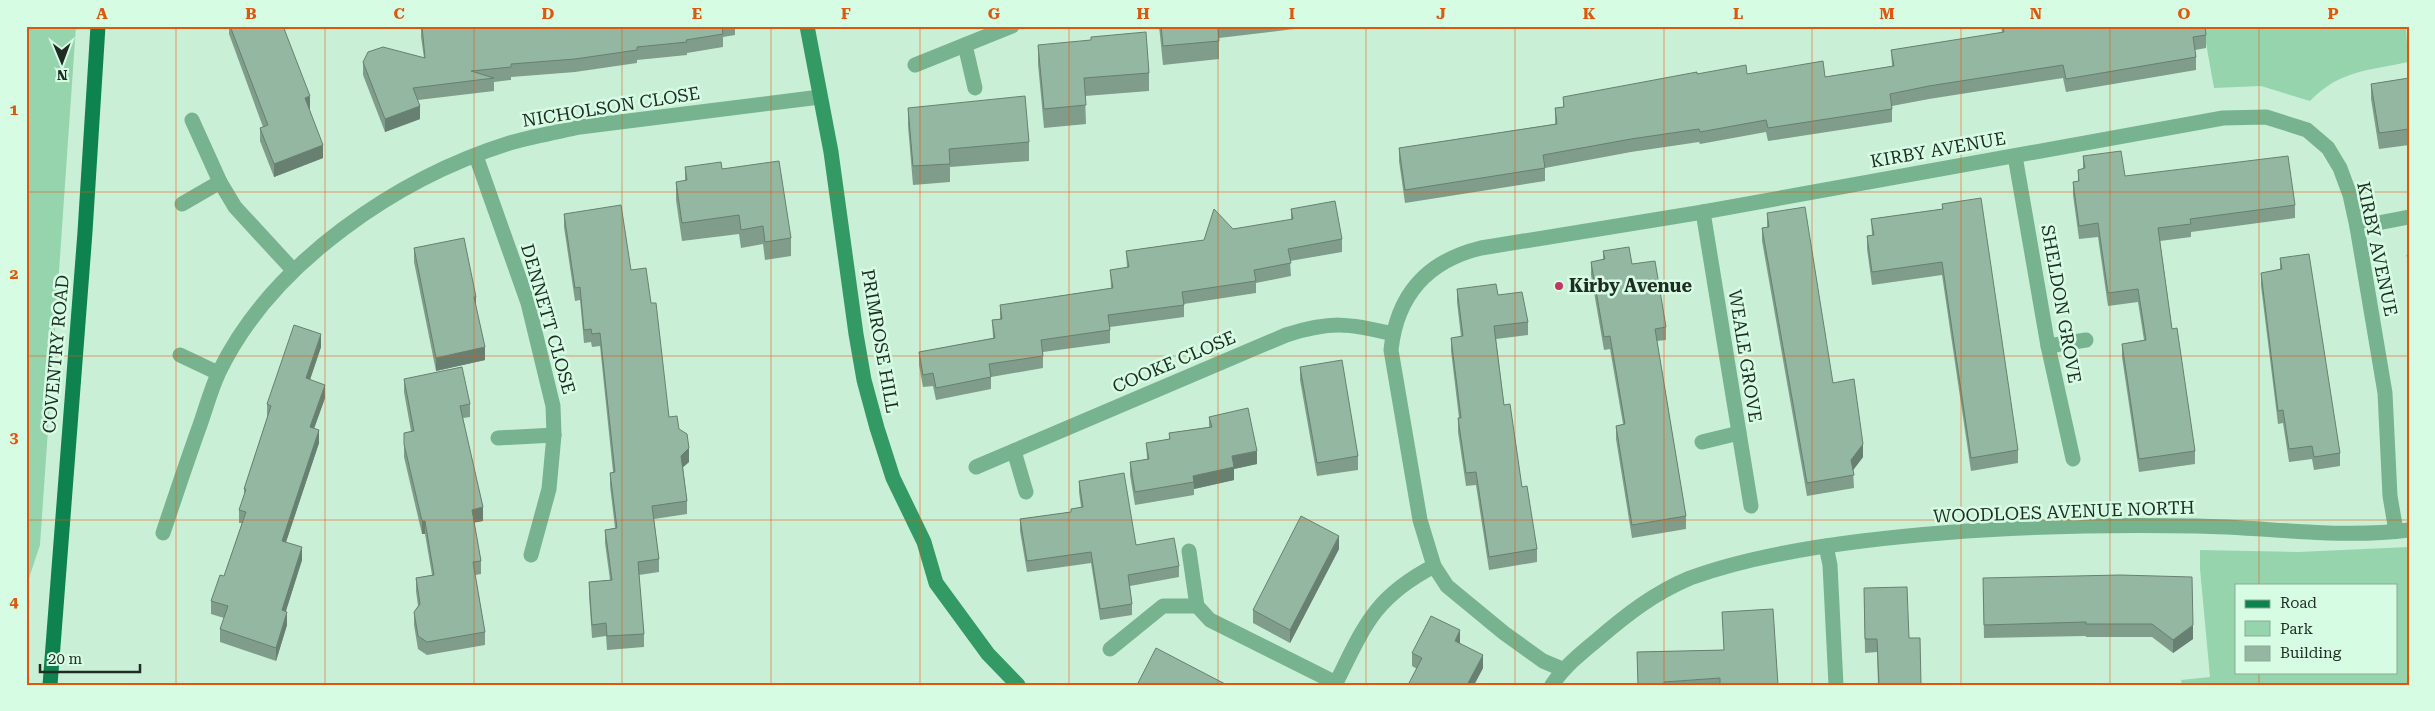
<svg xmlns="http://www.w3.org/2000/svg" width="2435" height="711" font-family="'Roboto Serif',serif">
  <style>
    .green { fill: #96d4ad; fill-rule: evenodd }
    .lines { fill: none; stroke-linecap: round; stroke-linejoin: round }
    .lane { stroke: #77b38f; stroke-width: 15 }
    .street { stroke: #77b38f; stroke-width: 15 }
    .secondary { stroke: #339a65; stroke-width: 15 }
    .primary { stroke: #0e834f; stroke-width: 15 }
    .wall { fill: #7f9d8a }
    .shaded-wall { fill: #688071 }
    .building { fill: #94b7a1; stroke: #688071 }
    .grid { fill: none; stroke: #de570d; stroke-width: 1; stroke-opacity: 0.55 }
    .poi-dot { fill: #c43662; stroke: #d7fce4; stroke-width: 2 }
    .labels { text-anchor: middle; stroke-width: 5; stroke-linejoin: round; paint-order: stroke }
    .street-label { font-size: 18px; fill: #1e2c23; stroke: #d7fce4 }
    .poi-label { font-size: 18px; font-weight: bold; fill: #1e2c23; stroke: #d7fce4; text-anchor: start }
    .neatline { fill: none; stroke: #de570d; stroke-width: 2 }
    .grid-label { font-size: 16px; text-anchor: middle; font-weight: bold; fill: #de570d }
  </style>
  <rect width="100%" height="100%" fill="#caefd7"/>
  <g class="green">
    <polygon points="26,26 76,26 40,545 26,587"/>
    <path d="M2203,26H2406L2408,62C2368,71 2340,70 2310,101L2261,86L2214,88Z"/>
    <path d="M2409,547V685H2182L2181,680L2210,677L2200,569V550L2298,552ZM2236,585H2396V672H2236Z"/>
  </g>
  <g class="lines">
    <g class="lane">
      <polyline points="1189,551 1197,606 1210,620 1336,683"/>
      <polyline points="1110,649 1163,606 1197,606"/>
    </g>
    <g class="street">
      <polyline points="965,45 975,88"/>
      <polyline points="915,65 1012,26"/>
      <polyline points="192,120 220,182 235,207 293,270"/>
      <polyline points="476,156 528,303 553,406 554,435 549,489 531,555"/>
      <polyline points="2015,156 2048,346 2073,459"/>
      <polyline points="182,204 220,182"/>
      <polyline points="1703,212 1751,506"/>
      <polyline points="2357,227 2409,217"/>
      <polyline points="2048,346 2086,340"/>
      <polyline points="180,355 218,373"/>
      <polyline points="498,438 554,435"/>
      <polyline points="1702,442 1739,433"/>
      <polyline points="1014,451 1026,492"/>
      <path d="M976,467L1286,335C1330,321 1349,323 1393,334"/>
      <path d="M163,533C175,497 187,461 200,425C206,408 211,389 219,372C272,262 399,177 513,142C535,136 557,132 580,127L820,97"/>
      <polyline points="1826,546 1830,565 1836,685"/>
      <path d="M1562,669L1543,661L1504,633L1447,586L1434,566L1420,520L1391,350C1397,295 1427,261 1481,248L1703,212L2223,118L2266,117L2307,130L2328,148L2340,168L2350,195L2357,227L2385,393L2390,496L2396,531"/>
      <path d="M1335,685C1364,627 1373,598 1434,566"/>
      <path d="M1552,685C1564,667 1580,654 1597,640C1626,615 1654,593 1690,578C1745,558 1805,548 1862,541C1973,527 2085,524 2197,526C2267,527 2338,539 2409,530"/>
    </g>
    <polyline class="secondary" points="807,26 831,152 856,334 864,380 877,428 893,478 924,542 936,583 988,654 1018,685"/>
    <polyline class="primary" points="50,685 85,232 98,26"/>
  </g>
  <g class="wall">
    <polygon points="229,26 283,26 310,109 309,109 323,158 274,177 260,141 260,128 263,127 229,34"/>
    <polygon points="421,26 735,26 735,35 723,37 723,47 687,53 687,55 637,60 637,63 575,72 511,77 511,80 494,82 494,91 418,100 420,119 385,132 363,75 363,62 424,58 421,37"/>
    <polygon points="1159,26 1294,26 1294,29 1219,38 1219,59 1163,65"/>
    <polygon points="2001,26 2205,26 2206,35 2206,48 2195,50 2196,57 2196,70 2066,92 2063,78 1929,99 1892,106 1892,122 1768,141 1766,132 1700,144 1699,142 1631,152 1545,168 1545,181 1405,203 1399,161 1399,148 1555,124 1555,108 1563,107 1563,97 1697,74 1747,74 1825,77 1892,66 1891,50 2002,33"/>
    <polygon points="1038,45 1149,73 1149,91 1085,96 1086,124 1044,128 1038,64"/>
    <polygon points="2409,78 2409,145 2379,149 2371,99 2371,84"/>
    <polygon points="908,108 1029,142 1029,161 950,167 950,182 913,185 908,126"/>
    <polygon points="2083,156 2125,176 2295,205 2295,218 2191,232 2191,237 2160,241 2172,329 2195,451 2195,464 2139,472 2122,357 2122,344 2144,340 2138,302 2108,306 2098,237 2079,239 2073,195 2073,182 2078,181 2078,170 2083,169"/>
    <polygon points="685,167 722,169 791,238 791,256 765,260 763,244 741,248 739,234 682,241 676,200 676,182 685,181"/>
    <polygon points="1942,204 2018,450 2018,463 1971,471 1942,275 1872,285 1867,249 1867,236 1872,235 1871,219 1942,209"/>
    <polygon points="1291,209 1342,239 1342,252 1290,261 1291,276 1256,283 1256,293 1184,304 1184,317 1110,327 1110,343 1043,352 1043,368 991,377 991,389 936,400 933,386 923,387 919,365 919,352 993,338 992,320 1000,319 1000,305 1111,288 1110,270 1127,268 1126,251 1204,240 1233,229 1291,220"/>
    <polygon points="1767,213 1833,383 1863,457 1853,470 1854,488 1807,496 1762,241 1762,228 1767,227"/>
    <polygon points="564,214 631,270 669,417 679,429 689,462 683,467 687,501 687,514 654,519 659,559 659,572 639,575 644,634 644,647 607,650 606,636 592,638 589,595 589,582 610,580 605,543 605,530 615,528 610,486 610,473 613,472 600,346 592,347 591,342 584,343 580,300 575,301 564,227"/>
    <polygon points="414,248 476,310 485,360 436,371 414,262"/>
    <polygon points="1603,251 1632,264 1666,327 1666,340 1657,341 1686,516 1686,529 1632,538 1616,439 1616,426 1623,424 1610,349 1604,350 1591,275 1591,262 1603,259"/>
    <polygon points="2409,254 2409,278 2407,268 2407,255"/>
    <polygon points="2280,258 2340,453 2340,466 2314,470 2312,459 2289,462 2283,423 2278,424 2261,286 2261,273 2280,269"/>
    <polygon points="1457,289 1498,295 1528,322 1528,335 1496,339 1504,405 1522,487 1537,549 1537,562 1489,570 1476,485 1466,486 1458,432 1458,418 1459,418 1451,351 1451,338 1461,337 1457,302"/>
    <polygon points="321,347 310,380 325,398 314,428 319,443 286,542 302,560 286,611 287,625 276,661 220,642 220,629 224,618 211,614 211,601 224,576 242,523 239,523 239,510 244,495 244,489 267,418 267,404"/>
    <polygon points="1300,367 1358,456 1358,470 1317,476 1300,380"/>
    <polygon points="404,379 470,404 470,417 463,418 483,521 474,522 481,561 481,574 475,575 485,632 485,645 427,655 418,649 414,625 414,612 418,606 416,591 416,578 432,575 425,534 422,534 404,457 404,433 411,431 404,392"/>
    <polygon points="1209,417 1257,464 1234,469 1234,480 1194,489 1194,495 1135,505 1130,475 1130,462 1147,459 1146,443 1169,439 1169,433 1209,427"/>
    <polygon points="1079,481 1136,545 1179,566 1179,577 1130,586 1132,604 1132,615 1100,620 1091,563 1027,572 1020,531 1020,519 1071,512 1071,509 1081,507 1079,492"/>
    <polygon points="1339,549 1290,643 1253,623 1253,610"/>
    <polygon points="2120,575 2193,639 2173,653 2152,637 2086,637 2086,636 1984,638 1983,591"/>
    <polygon points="1864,588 1909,638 1921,685 1878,685 1877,652 1865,653"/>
    <polygon points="1722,612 1778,685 1638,685 1637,652 1724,650"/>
    <polygon points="1460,643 1483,668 1474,685 1408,685 1417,669 1412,666 1412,653"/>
  </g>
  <g class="shaded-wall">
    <polygon points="310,96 310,109 305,111 305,98"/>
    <polygon points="420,106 420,119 385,132 385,119"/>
    <polygon points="323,145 323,158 274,177 274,164"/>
    <polygon points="474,297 476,297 476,310"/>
    <polygon points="321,334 321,347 306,391 306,378"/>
    <polygon points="485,347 485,360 436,371 436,358"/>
    <polygon points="325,385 325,398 310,440 310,427"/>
    <polygon points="319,430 319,443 282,554 282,541"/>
    <polygon points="1863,444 1863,457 1851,473 1851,460"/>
    <polygon points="689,448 689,462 681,469 681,456"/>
    <polygon points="1257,451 1257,464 1234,469 1234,480 1194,489 1193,476 1232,456"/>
    <polygon points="483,507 483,521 472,523 472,510"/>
    <rect x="422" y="521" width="3" height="13"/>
    <polygon points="1339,536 1339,549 1290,643 1290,630"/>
    <polygon points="302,547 302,560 282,623 282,610"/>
    <polygon points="287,612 287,625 276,661 276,648"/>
    <polygon points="2193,625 2193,639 2173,653 2173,640"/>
    <polygon points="1460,630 1460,644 1455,641"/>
    <polygon points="1483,655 1483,668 1474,685 1467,685"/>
  </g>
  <g class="building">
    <polygon points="230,26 283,26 310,96 305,98 323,145 274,164 260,128 268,125"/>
    <polygon points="422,26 722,26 723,34 686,40 687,42 637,47 637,50 575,59 511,64 511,67 471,71 494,78 413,88 420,106 385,119 363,62 368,52 383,47 425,58"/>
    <polygon points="1161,26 1218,26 1219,41 1163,46"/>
    <polygon points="2003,26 2205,26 2206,35 2193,37 2196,57 2066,79 2063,65 1929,86 1890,94 1892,109 1768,128 1766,120 1700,132 1699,129 1631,139 1543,155 1545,168 1405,190 1399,148 1557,124 1555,108 1564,107 1563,97 1697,72 1697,74 1746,65 1747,74 1823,61 1825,77 1894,66 1891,50 2004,32"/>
    <polygon points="1146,32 1149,73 1084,78 1086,105 1044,109 1038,45 1091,40 1091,37"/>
    <polygon points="2409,78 2409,129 2379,133 2371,84"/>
    <polygon points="1025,96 1029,142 949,149 950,164 913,166 908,108"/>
    <polygon points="2121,151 2125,176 2288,156 2295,205 2190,219 2191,224 2158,228 2172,329 2177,328 2195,451 2139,459 2122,344 2146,340 2138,289 2108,293 2098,223 2079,226 2073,182 2079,181 2078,170 2085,168 2083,156"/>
    <polygon points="779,161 791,238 765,242 763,226 741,230 739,215 682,223 676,182 687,180 685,167 721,162 722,169"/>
    <polygon points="1981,198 2018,450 1971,458 1942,262 1872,272 1867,236 1874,235 1871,219 1943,209 1942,204"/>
    <polygon points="1335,201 1342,239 1288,249 1291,263 1254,270 1256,281 1182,292 1184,305 1108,315 1110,330 1041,340 1043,356 989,364 991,377 936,388 933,373 923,375 919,352 995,338 992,320 1002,319 1000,305 1113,288 1110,270 1129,267 1126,251 1204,240 1214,209 1233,229 1293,219 1291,209"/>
    <polygon points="621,205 631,270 646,268 651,303 656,303 669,417 677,416 679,429 687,434 689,448 681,456 687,501 652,506 659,559 638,562 644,634 607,636 606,623 592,625 589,582 612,580 605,530 617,528 610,473 615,472 600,333 592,334 591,329 584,330 580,287 575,288 564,214"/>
    <polygon points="1805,207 1833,383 1854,379 1863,444 1851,460 1854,475 1807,483 1762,228 1769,227 1767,213"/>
    <polygon points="464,238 476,297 474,297 485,347 436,358 414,248"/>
    <polygon points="1629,247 1632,264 1655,261 1666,327 1655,329 1686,516 1632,525 1616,426 1625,424 1610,336 1604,337 1591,262 1605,259 1603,251"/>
    <polygon points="2309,254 2340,453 2314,457 2312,446 2289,449 2283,410 2278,411 2261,273 2282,269 2280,258"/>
    <polygon points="2409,254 2409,265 2407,255"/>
    <polygon points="1496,284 1498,295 1522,292 1528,322 1494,326 1504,405 1510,404 1522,487 1527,486 1537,549 1489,557 1476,472 1466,473 1458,418 1461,418 1451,338 1463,336 1457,289"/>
    <polygon points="294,325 321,334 306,378 325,385 310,427 319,430 282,541 302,547 282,610 287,612 276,648 220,629 228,606 211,601 220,575 224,576 246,512 239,510 246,489 244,489 271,406 267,404"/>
    <polygon points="1342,360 1358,456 1317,463 1300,367"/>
    <polygon points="462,367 470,404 460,406 483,507 472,510 481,561 473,562 485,632 427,642 418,636 414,612 420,604 416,578 434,575 425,521 422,521 404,444 404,433 414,431 404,379"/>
    <polygon points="1248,408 1257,451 1232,456 1234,467 1193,476 1194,482 1135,492 1130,462 1149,459 1146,443 1170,439 1169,433 1212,427 1209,417"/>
    <polygon points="1124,473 1136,545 1174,538 1179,566 1128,575 1132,604 1100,609 1091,552 1027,561 1020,519 1071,512 1071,509 1083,507 1079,481"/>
    <polygon points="1301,516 1339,536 1290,630 1253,610"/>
    <polygon points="2120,575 2192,577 2193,625 2173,640 2152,624 2086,624 2086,622 1984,625 1983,578"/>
    <polygon points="1907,587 1909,638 1920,638 1921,685 1879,685 1877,639 1865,639 1864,588"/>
    <polygon points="1773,609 1778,685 1720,685 1720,678 1664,682 1664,685 1638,685 1637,652 1724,650 1722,612"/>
    <polygon points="1431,616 1460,630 1455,641 1483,655 1467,685 1408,685 1422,658 1412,653"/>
    <polygon points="1156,648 1227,685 1137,685"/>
  </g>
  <path class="grid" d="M176,26V685M325,26V685M474,26V685M622,26V685M771,26V685M920,26V685M1069,26V685M1218,26V685M1366,26V685M1515,26V685M1664,26V685M1812,26V685M1961,26V685M2110,26V685M2259,26V585M26,192H2409M26,356H2409M26,520H2409M2259,672V685"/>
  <circle class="poi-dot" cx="1559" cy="286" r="5"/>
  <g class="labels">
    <g class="street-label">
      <text transform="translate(611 107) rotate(-9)" y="6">NICHOLSON CLOSE</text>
      <text transform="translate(1938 150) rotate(-10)" y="6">KIRBY AVENUE</text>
      <text transform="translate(2377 249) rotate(78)" y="6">KIRBY AVENUE</text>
      <text transform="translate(2061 304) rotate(80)" y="6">SHELDON GROVE</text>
      <text transform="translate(548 319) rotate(74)" y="6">DENNETT CLOSE</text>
      <text transform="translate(880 341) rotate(80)" y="6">PRIMROSE HILL</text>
      <text transform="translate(56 354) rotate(-85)" y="6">COVENTRY ROAD</text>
      <text transform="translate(1745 356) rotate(81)" y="6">WEALE GROVE</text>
      <text transform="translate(1174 362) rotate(-23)" y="6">COOKE CLOSE</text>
      <text transform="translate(2064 512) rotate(-2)" y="6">WOODLOES AVENUE NORTH</text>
    </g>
    <g class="poi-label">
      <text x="1569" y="292">Kirby Avenue</text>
    </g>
  </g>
  <rect width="2435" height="711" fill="none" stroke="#d7fce4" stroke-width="55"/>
  <rect x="2235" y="584" width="162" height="90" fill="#d7fce4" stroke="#8da997"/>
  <rect x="2245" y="600" width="25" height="8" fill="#0e834f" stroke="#8da997"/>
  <text x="2280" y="608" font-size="15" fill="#1e2c23">Road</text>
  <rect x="2245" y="621" width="25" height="15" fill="#96d4ad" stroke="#8da997"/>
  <text x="2280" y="634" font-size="15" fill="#1e2c23">Park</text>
  <rect x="2245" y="646" width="25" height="15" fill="#94b7a1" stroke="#8da997"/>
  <text x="2280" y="658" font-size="15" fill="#1e2c23">Building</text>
  <g transform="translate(62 62) rotate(179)" stroke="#d7fce4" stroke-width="4" paint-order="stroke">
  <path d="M0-4L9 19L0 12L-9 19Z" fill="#1e2c23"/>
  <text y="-8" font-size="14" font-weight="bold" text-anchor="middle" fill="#1e2c23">N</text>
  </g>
  <path d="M40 664v8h100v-8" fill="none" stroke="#1e2c23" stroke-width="2.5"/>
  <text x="48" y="664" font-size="15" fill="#1e2c23" stroke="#d7fce4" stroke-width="4" paint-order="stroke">20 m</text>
  <rect x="28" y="28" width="2380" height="656" class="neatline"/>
  <g class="grid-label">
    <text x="102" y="19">A</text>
    <text x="251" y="19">B</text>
    <text x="399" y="19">C</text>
    <text x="548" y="19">D</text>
    <text x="697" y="19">E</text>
    <text x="846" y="19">F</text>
    <text x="994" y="19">G</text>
    <text x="1143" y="19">H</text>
    <text x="1292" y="19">I</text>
    <text x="1441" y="19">J</text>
    <text x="1589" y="19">K</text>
    <text x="1738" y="19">L</text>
    <text x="1887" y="19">M</text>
    <text x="2036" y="19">N</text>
    <text x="2184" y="19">O</text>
    <text x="2333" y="19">P</text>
    <text x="14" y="115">1</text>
    <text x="14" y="279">2</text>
    <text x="14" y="443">3</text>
    <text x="14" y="607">4</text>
  </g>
</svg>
